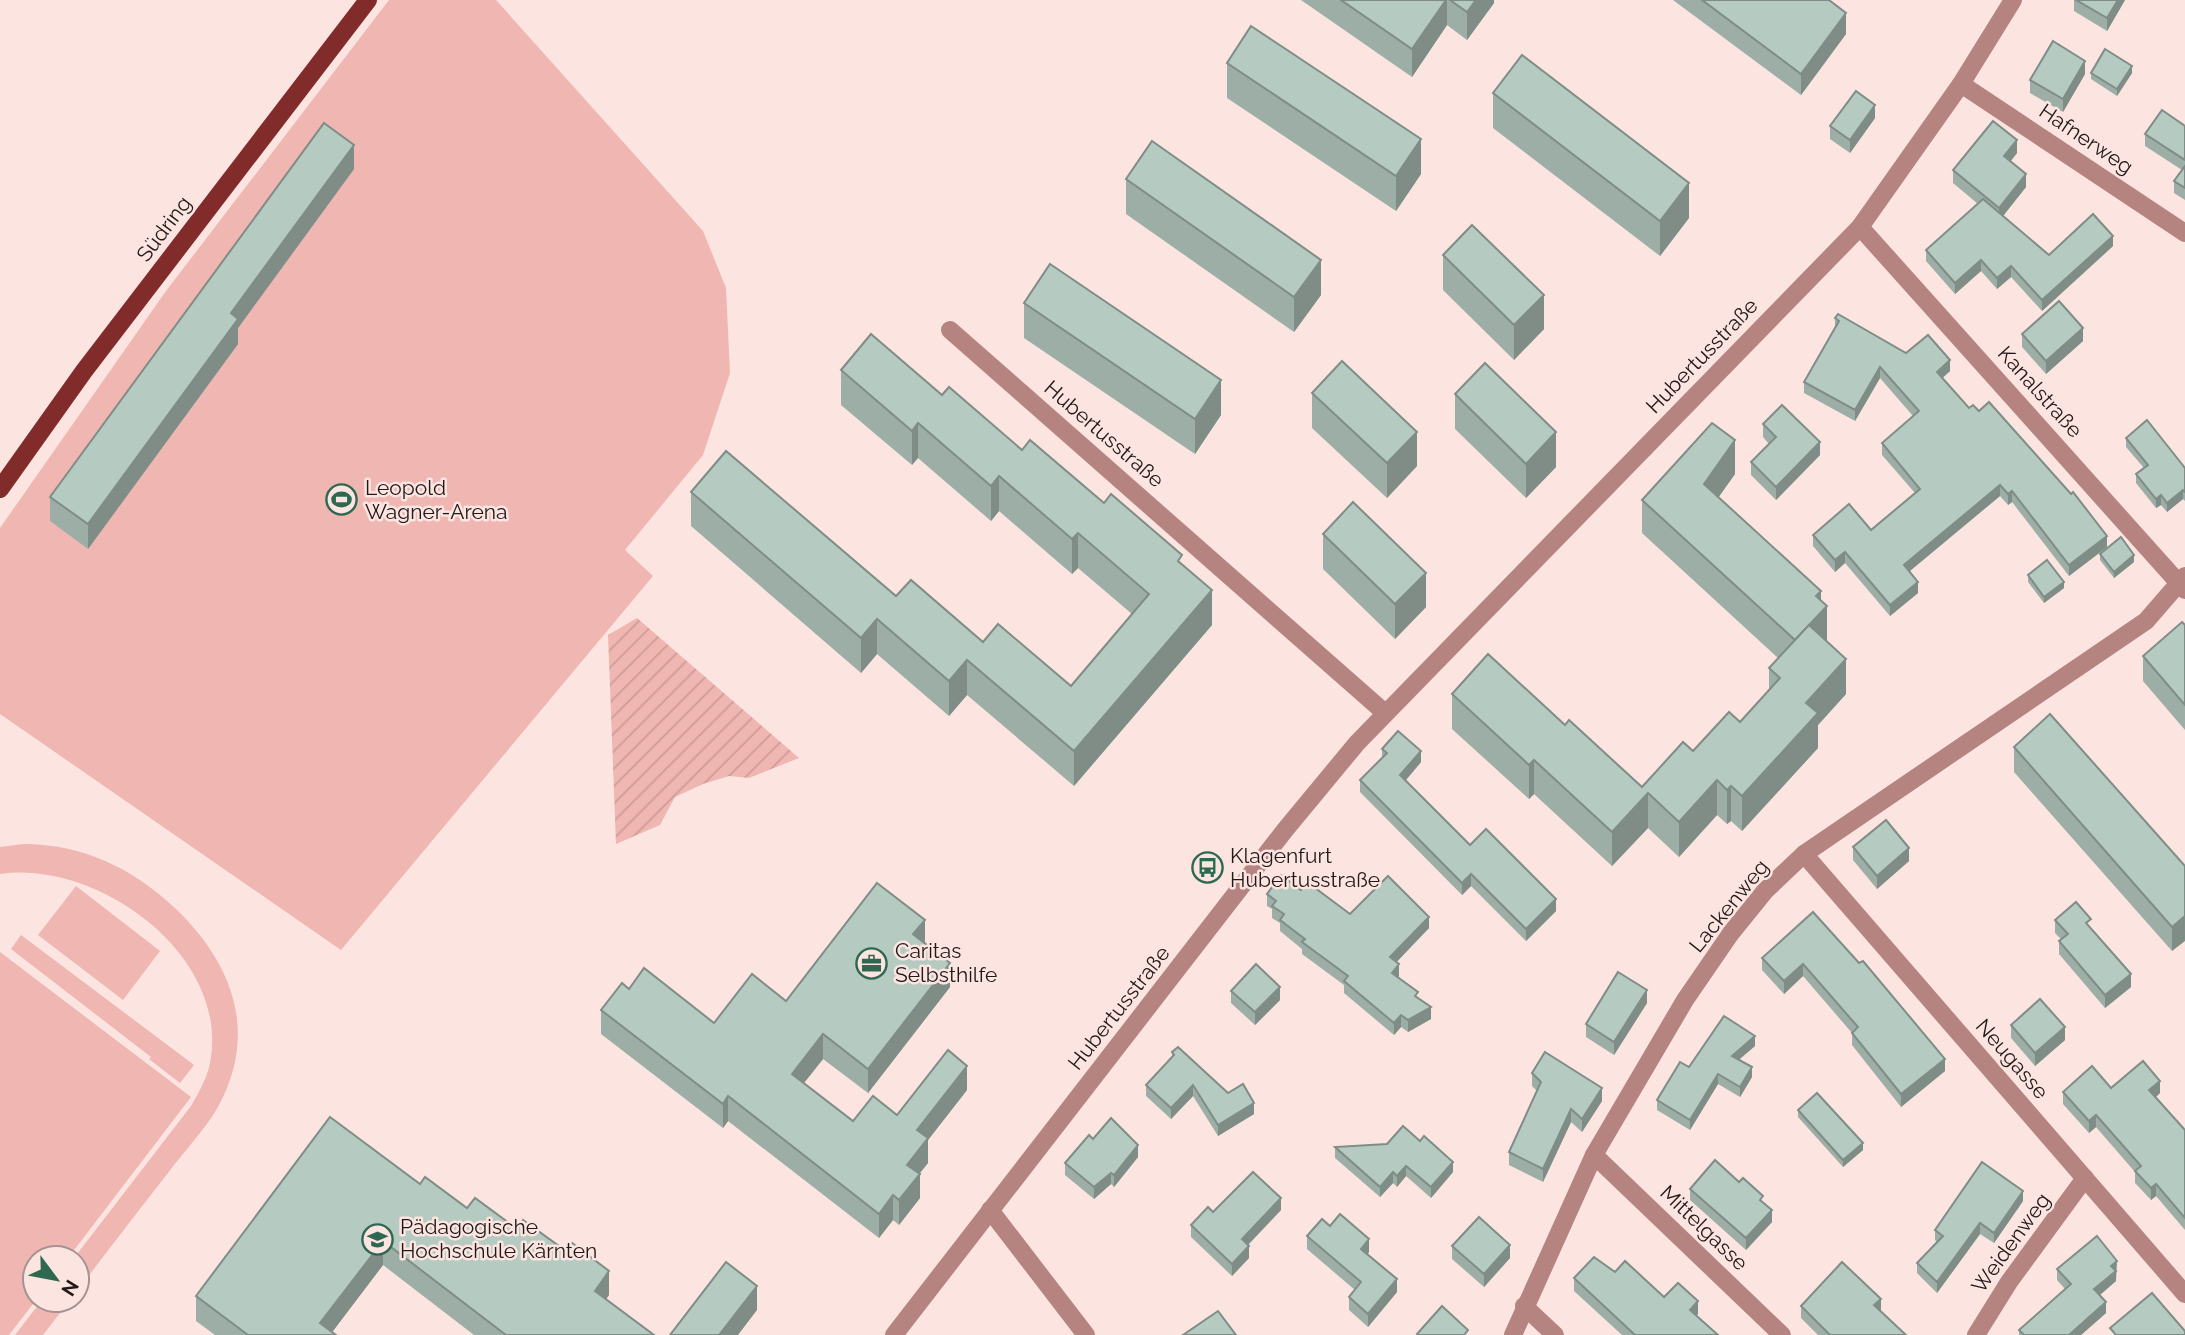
<svg xmlns="http://www.w3.org/2000/svg" width="2185" height="1335" font-family="Raleway,sans-serif">
  <style>
    .garden { fill: url(#garden-furrows) }
    .pitch { fill: #f0b6b1 }
    .lines { fill: none; stroke-linecap: round; stroke-linejoin: round }
    .minor { stroke: #b68480; stroke-width: 18 }
    .major { stroke: #812b2b; stroke-width: 18 }
    .wall { fill: #9caea5 }
    .shaded-wall { fill: #7f8d86 }
    .building { fill: #b5cac0; stroke: #7f8d86; stroke-width: 2 }
    .labels { text-anchor: middle; stroke-width: 5; stroke-linejoin: round; paint-order: stroke }
    .street-label { font-size: 21px; fill: #211918; stroke: #fce4e1 }
    .poi-label { font-size: 21px; fill: #211918; stroke: #fce4e1; text-anchor: start }
  </style>
  <defs>
    <pattern id="garden-furrows" width="10" height="10" patternUnits="userSpaceOnUse" patternTransform="scale(1.75)"><rect width="10" height="10" fill="#f0b6b1"/><path d="M-1 1l2-2M0 10L10 0M9 11l2-2" fill="none" stroke="#ce9c98"/></pattern>
  </defs>
  <rect width="100%" height="100%" fill="#fce4e1"/>
  <polygon class="garden" points="637,618 799,758 749,778 729,776 703,784 675,797 660,825 616,844 608,635"/>
  <g class="pitch">
    <polygon points="389,0 496,0 703,231 726,288 730,373 703,455 625,550 653,576 341,950 0,714 0,528 166,291"/>
    <path d="M24,844C83,844 134,869 176,909C233,964 258,1032 219,1105C206,1129 184,1151 168,1173C137,1212 107,1252 77,1291V1258H74L191,1106C200,1090 209,1075 211,1057C226,952 96,860 0,874V847Z"/>
    <polygon points="76,886 160,951 123,1000 38,935"/>
    <polygon points="21,935 194,1065 180,1083 149,1059 151,1057 11,949"/>
    <polygon points="0,952 191,1097 68,1258 35,1258 36,1300 9,1335 0,1335"/>
    <polygon points="42,1300 70,1300 43,1335 15,1335"/>
  </g>
  <g class="lines">
    <g class="minor">
      <polyline points="1961,84 2185,233"/>
      <polyline points="1860,227 2185,590"/>
      <polyline points="950,330 1384,712"/>
      <polyline points="1804,854 2185,1294"/>
      <polyline points="1594,1155 1782,1335"/>
      <polyline points="990,1210 1086,1335"/>
      <polyline points="1524,1306 1555,1335"/>
      <polyline points="894,1335 1285,830 1357,743 1860,227 1961,84 2013,0"/>
      <polyline points="1513,1335 1594,1155 1685,1000 1731,933 1765,891 1804,854 2146,621 2185,576"/>
      <polyline points="1976,1335 2009,1282 2085,1178"/>
    </g>
    <polyline class="major" points="0,489 84,371 368,0"/>
  </g>
  <g class="wall">
    <polygon points="1301,0 1494,0 1494,3 1467,40 1447,25 1412,77"/>
    <polygon points="1673,0 1829,0 1846,34 1801,95"/>
    <polygon points="2074,0 2125,0 2107,31 2074,11"/>
    <polygon points="1227,63 1421,174 1396,211 1227,98"/>
    <polygon points="2091,73 2132,73 2117,96 2091,79"/>
    <polygon points="2085,74 2063,112 2030,93 2030,80"/>
    <polygon points="1493,93 1689,218 1660,256 1493,128"/>
    <polygon points="1875,118 1850,153 1830,139 1830,126"/>
    <polygon points="2185,126 2185,200 2174,193 2174,181 2182,170 2145,146 2145,134"/>
    <polygon points="2017,153 2011,161 2026,187 2003,216 2049,255 2113,246 2042,311 2011,277 1997,289 1981,271 1955,294 1926,261 1926,250 1978,204 1953,183 1953,170"/>
    <polygon points="354,169 238,328 238,344 88,549 50,521 50,497"/>
    <polygon points="1126,179 1321,295 1294,332 1126,214"/>
    <polygon points="1443,255 1544,329 1514,360 1443,290"/>
    <polygon points="1024,303 1221,415 1195,454 1024,338"/>
    <polygon points="1835,318 1906,353 1950,371 1942,378 1969,408 2107,547 2069,576 2012,502 2008,505 2000,496 1909,571 1918,593 1890,616 1845,563 1835,572 1813,546 1813,535 1871,530 1915,493 1882,455 1882,443 1913,416 1880,378 1855,421 1804,393 1804,382 1835,327"/>
    <polygon points="2022,334 2083,341 2046,374 2022,347"/>
    <polygon points="841,370 942,395 1022,450 1104,503 1182,564 1212,625 1074,786 967,695 949,716 877,654 861,673 691,526 691,492 1071,686 1132,614 1078,568 1072,574 999,511 991,521 918,458 912,465 841,405"/>
    <polygon points="1312,393 1417,466 1387,498 1312,428"/>
    <polygon points="1455,394 1556,467 1526,498 1455,429"/>
    <polygon points="1763,424 1820,455 1776,500 1751,475 1751,462 1769,444 1763,437"/>
    <polygon points="2126,438 2185,468 2185,501 2183,499 2167,512 2161,505 2156,508 2136,483 2136,474 2144,468 2126,447"/>
    <polygon points="1735,474 1718,497 1821,601 1827,639 1826,641 1846,694 1818,725 1818,748 1742,831 1731,821 1727,824 1717,815 1679,857 1648,828 1612,866 1534,794 1529,799 1452,729 1452,694 1565,725 1642,787 1693,751 1740,722 1769,691 1769,668 1778,658 1642,533 1642,500"/>
    <polygon points="1323,534 1426,607 1395,639 1323,569"/>
    <polygon points="2100,554 2134,562 2114,578 2100,560"/>
    <polygon points="2028,575 2064,588 2044,603 2028,582"/>
    <polygon points="2185,625 2185,730 2143,681 2143,656"/>
    <polygon points="2014,747 2185,866 2172,951 2014,772"/>
    <polygon points="1382,749 1421,762 1406,780 1470,845 1556,911 1526,941 1471,886 1462,895 1360,792 1360,780 1382,758"/>
    <polygon points="1853,847 1909,861 1877,889 1853,860"/>
    <polygon points="1301,890 1350,914 1429,928 1396,962 1399,976 1398,977 1418,998 1431,1019 1408,1032 1401,1027 1394,1035 1344,993 1344,985 1302,954 1302,949 1280,931 1280,923 1272,918 1272,909 1267,906 1267,894"/>
    <polygon points="1813,912 1945,1071 1901,1107 1852,1045 1852,1033 1803,976 1784,994 1762,970 1762,958"/>
    <polygon points="2055,920 2091,928 2131,987 2105,1008 2059,954 2059,941 2061,939 2055,933"/>
    <polygon points="925,943 950,987 868,1093 823,1059 804,1083 853,1121 897,1115 967,1090 928,1140 928,1163 919,1174 920,1198 899,1225 893,1220 879,1238 728,1121 723,1128 601,1034 601,1010 629,989 714,1023 786,1001"/>
    <polygon points="1231,991 1280,1000 1255,1025 1231,1003"/>
    <polygon points="1647,1003 1614,1055 1586,1037 1586,1024"/>
    <polygon points="2011,1025 2065,1040 2035,1066 2011,1038"/>
    <polygon points="1755,1046 1739,1060 1752,1077 1740,1097 1718,1084 1690,1130 1657,1110 1657,1100 1689,1067"/>
    <polygon points="1172,1052 1228,1093 1254,1114 1218,1136 1193,1096 1171,1119 1146,1096 1146,1085 1172,1057"/>
    <polygon points="1532,1073 1602,1101 1582,1132 1571,1122 1543,1182 1509,1165 1509,1152 1537,1091 1532,1086"/>
    <polygon points="2111,1088 2160,1093 2156,1097 2185,1130 2185,1230 2156,1196 2151,1200 2135,1183 2135,1172 2096,1127 2089,1133 2063,1104 2063,1092"/>
    <polygon points="1798,1110 1863,1150 1843,1167 1798,1117"/>
    <polygon points="1093,1139 1138,1157 1114,1187 1111,1184 1094,1199 1065,1175 1065,1163"/>
    <polygon points="1335,1147 1453,1172 1431,1198 1406,1176 1397,1187 1393,1183 1380,1197 1335,1158"/>
    <polygon points="420,1184 467,1208 609,1295 606,1299 654,1335 474,1335 383,1265 332,1332 336,1335 215,1335 196,1321 196,1296"/>
    <polygon points="1690,1189 1772,1222 1746,1250 1690,1200"/>
    <polygon points="2023,1201 1994,1243 1980,1234 1937,1293 1917,1273 1917,1263 1937,1242 1935,1240 1935,1230"/>
    <polygon points="1281,1210 1248,1245 1249,1258 1232,1276 1191,1237 1191,1225 1213,1212"/>
    <polygon points="1330,1226 1369,1252 1368,1254 1397,1292 1368,1327 1349,1310 1349,1297 1355,1290 1307,1249 1307,1236"/>
    <polygon points="1452,1246 1510,1258 1484,1287 1452,1259"/>
    <polygon points="2057,1269 2117,1271 2116,1273 2116,1281 2100,1295 2106,1313 2081,1335 2019,1335 2019,1330 2065,1289 2057,1280"/>
    <polygon points="1615,1272 1698,1314 1696,1315 1718,1335 1622,1335 1574,1291 1574,1278"/>
    <polygon points="1801,1306 1881,1311 1906,1335 1818,1335 1801,1318"/>
  </g>
  <g class="shaded-wall">
    <polygon points="1446,0 1447,0 1447,25 1412,77 1412,49"/>
    <polygon points="1476,0 1494,0 1494,3 1467,40 1467,12"/>
    <polygon points="2118,0 2125,0 2107,31 2107,18"/>
    <polygon points="1846,13 1846,34 1801,95 1801,74"/>
    <polygon points="2085,61 2085,74 2063,112 2063,99"/>
    <polygon points="2132,66 2132,73 2117,96 2117,89"/>
    <polygon points="1875,105 1875,118 1850,153 1850,140"/>
    <polygon points="1421,139 1421,174 1396,211 1396,176"/>
    <polygon points="2017,140 2017,153 2004,169 2004,156"/>
    <polygon points="354,145 354,169 238,328 238,344 88,549 88,524 231,313"/>
    <polygon points="2026,174 2026,187 1999,221 1999,208"/>
    <polygon points="1689,183 1689,218 1660,256 1660,221"/>
    <polygon points="2113,236 2113,246 2042,311 2042,300"/>
    <polygon points="1321,260 1321,295 1294,332 1294,297"/>
    <polygon points="1981,260 1981,271 1955,294 1955,283"/>
    <polygon points="2011,266 2011,277 1997,289 1997,278"/>
    <polygon points="1544,295 1544,329 1514,360 1514,325"/>
    <polygon points="2083,328 2083,341 2046,374 2046,361"/>
    <polygon points="1950,360 1950,371 1937,383 1937,372"/>
    <polygon points="1880,367 1880,378 1855,421 1855,410"/>
    <polygon points="1221,380 1221,415 1195,454 1195,419"/>
    <polygon points="918,423 918,458 912,465 912,431"/>
    <polygon points="1417,432 1417,466 1387,498 1387,463"/>
    <polygon points="1556,432 1556,467 1526,498 1526,464"/>
    <polygon points="1735,440 1735,474 1704,518 1704,484"/>
    <polygon points="1820,442 1820,455 1776,500 1776,487"/>
    <polygon points="999,476 999,511 991,521 991,486"/>
    <polygon points="2000,485 2000,496 1904,576 1904,565"/>
    <polygon points="2183,490 2183,499 2167,512 2167,503"/>
    <polygon points="2012,491 2012,502 2008,505 2008,494"/>
    <polygon points="2161,495 2161,505 2156,508 2156,499"/>
    <polygon points="1078,533 1078,568 1072,574 1072,539"/>
    <polygon points="2107,536 2107,547 2069,576 2069,565"/>
    <polygon points="1845,552 1845,563 1835,572 1835,560"/>
    <polygon points="2134,555 2134,562 2114,578 2114,572"/>
    <polygon points="1426,573 1426,607 1395,639 1395,604"/>
    <polygon points="1918,582 1918,593 1890,616 1890,605"/>
    <polygon points="2064,582 2064,588 2044,603 2044,597"/>
    <polygon points="1212,590 1212,625 1074,786 1074,751"/>
    <polygon points="1821,591 1821,612 1827,606 1827,639 1795,674 1816,596"/>
    <polygon points="877,619 877,654 861,673 861,638"/>
    <polygon points="1846,659 1846,694 1818,725 1818,748 1742,831 1742,796 1806,703"/>
    <polygon points="967,660 967,695 949,716 949,681"/>
    <polygon points="1421,751 1421,762 1400,787 1400,775"/>
    <polygon points="1534,760 1534,794 1529,799 1529,765"/>
    <polygon points="1717,780 1717,815 1679,857 1679,822"/>
    <polygon points="1731,786 1731,821 1727,824 1727,790"/>
    <polygon points="1648,793 1648,828 1612,866 1612,832"/>
    <polygon points="1909,848 1909,861 1877,889 1877,876"/>
    <polygon points="1471,874 1471,886 1462,895 1462,883"/>
    <polygon points="1556,899 1556,911 1526,941 1526,929"/>
    <polygon points="2185,916 2185,941 2172,951 2172,927"/>
    <polygon points="1429,917 1429,928 1390,969 1390,957"/>
    <polygon points="925,920 925,944 913,934"/>
    <polygon points="950,963 950,987 868,1093 868,1069"/>
    <polygon points="1399,964 1399,976 1392,985 1392,973"/>
    <polygon points="1803,964 1803,976 1784,994 1784,981"/>
    <polygon points="2131,974 2131,987 2105,1008 2105,995"/>
    <polygon points="1280,987 1280,1000 1255,1025 1255,1012"/>
    <polygon points="1647,990 1647,1003 1614,1055 1614,1042"/>
    <polygon points="1431,1007 1431,1019 1408,1032 1408,1020"/>
    <polygon points="1401,1015 1401,1027 1394,1035 1394,1023"/>
    <polygon points="2065,1027 2065,1040 2035,1066 2035,1053"/>
    <polygon points="823,1034 823,1059 792,1098 792,1074"/>
    <polygon points="1755,1036 1755,1046 1732,1065 1732,1056"/>
    <polygon points="1945,1059 1945,1071 1901,1107 1901,1094"/>
    <polygon points="967,1066 967,1090 928,1140 928,1163 907,1189 907,1165 917,1130"/>
    <polygon points="1752,1067 1752,1077 1740,1097 1740,1087"/>
    <polygon points="1718,1074 1718,1084 1690,1130 1690,1120"/>
    <polygon points="2160,1081 2160,1093 2149,1103 2149,1090"/>
    <polygon points="1193,1085 1193,1096 1171,1119 1171,1108"/>
    <polygon points="1602,1088 1602,1101 1582,1132 1582,1119"/>
    <polygon points="728,1096 728,1121 723,1128 723,1104"/>
    <polygon points="1254,1103 1254,1114 1218,1136 1218,1125"/>
    <polygon points="1571,1109 1571,1122 1543,1182 1543,1169"/>
    <polygon points="2096,1115 2096,1127 2089,1133 2089,1121"/>
    <polygon points="1863,1143 1863,1150 1843,1167 1843,1160"/>
    <polygon points="1138,1145 1138,1157 1114,1187 1114,1175"/>
    <polygon points="1453,1162 1453,1172 1431,1198 1431,1187"/>
    <polygon points="1406,1166 1406,1176 1397,1187 1397,1176"/>
    <polygon points="1393,1172 1393,1183 1380,1197 1380,1187"/>
    <polygon points="1111,1173 1111,1184 1094,1199 1094,1187"/>
    <polygon points="920,1174 920,1198 899,1225 899,1200"/>
    <polygon points="2156,1184 2156,1196 2151,1200 2151,1188"/>
    <polygon points="2023,1191 2023,1201 1994,1243 1994,1233"/>
    <polygon points="893,1195 893,1220 879,1238 879,1214"/>
    <polygon points="1281,1198 1281,1210 1242,1251 1242,1239"/>
    <polygon points="1772,1210 1772,1222 1746,1250 1746,1238"/>
    <polygon points="1980,1223 1980,1234 1937,1293 1937,1282"/>
    <polygon points="1369,1239 1369,1252 1361,1262 1361,1249"/>
    <polygon points="383,1241 383,1265 330,1335 320,1323"/>
    <polygon points="1510,1245 1510,1258 1484,1287 1484,1274"/>
    <polygon points="1249,1246 1249,1258 1232,1276 1232,1264"/>
    <polygon points="2117,1261 2116,1281 2094,1300 2094,1289 2111,1266"/>
    <polygon points="609,1271 609,1295 595,1315 595,1291"/>
    <polygon points="1397,1279 1397,1292 1368,1327 1368,1314"/>
    <polygon points="757,1286 757,1310 738,1335 719,1335"/>
    <polygon points="1881,1299 1881,1311 1874,1318 1874,1305"/>
    <polygon points="1698,1301 1698,1314 1690,1322 1690,1310"/>
    <polygon points="2106,1302 2106,1313 2081,1335 2069,1335"/>
  </g>
  <g class="building">
    <polygon points="1341,0 1446,0 1412,49"/>
    <polygon points="1450,0 1476,0 1467,12"/>
    <polygon points="1702,0 1829,0 1846,13 1801,74"/>
    <polygon points="2076,0 2118,0 2107,18"/>
    <polygon points="1251,26 1421,139 1396,176 1227,63"/>
    <polygon points="2053,41 2085,61 2063,99 2030,80"/>
    <polygon points="2105,49 2132,66 2117,89 2091,73"/>
    <polygon points="1522,55 1689,183 1660,221 1493,93"/>
    <polygon points="1856,91 1875,105 1850,140 1830,126"/>
    <polygon points="2162,110 2185,126 2185,160 2145,134"/>
    <polygon points="1993,121 2017,140 2004,156 2026,174 1999,208 1953,170"/>
    <polygon points="324,123 354,145 231,313 238,319 88,524 50,497"/>
    <polygon points="1152,141 1321,260 1294,297 1126,179"/>
    <polygon points="2185,166 2185,188 2174,181"/>
    <polygon points="1983,199 2049,255 2093,214 2113,236 2042,300 2011,266 1997,278 1981,260 1955,283 1926,250"/>
    <polygon points="1472,225 1544,295 1514,325 1443,255"/>
    <polygon points="1050,264 1221,380 1195,419 1024,303"/>
    <polygon points="2059,301 2083,328 2046,361 2022,334"/>
    <polygon points="1838,314 1906,353 1928,335 1950,360 1937,372 1969,408 1973,405 1979,411 1989,402 2071,494 2073,492 2107,536 2069,565 2012,491 2008,494 2000,485 1904,565 1918,582 1890,605 1845,552 1835,560 1813,535 1849,504 1871,530 1920,489 1882,443 1919,411 1880,367 1855,410 1804,382 1839,321 1835,318"/>
    <polygon points="871,334 942,395 949,387 1022,450 1030,440 1104,503 1111,494 1182,555 1178,561 1212,590 1074,751 967,660 949,681 877,619 861,638 691,492 726,451 896,596 911,580 983,642 998,624 1071,686 1149,594 1078,533 1072,539 999,476 991,486 918,423 912,431 841,370"/>
    <polygon points="1342,361 1417,432 1387,463 1312,393"/>
    <polygon points="1485,363 1556,432 1526,464 1455,394"/>
    <polygon points="1782,405 1820,442 1776,487 1751,462 1776,437 1763,424"/>
    <polygon points="2147,420 2185,468 2185,492 2183,490 2167,503 2161,495 2156,499 2136,474 2148,465 2126,438"/>
    <polygon points="1712,423 1735,440 1704,484 1821,591 1816,596 1827,606 1795,640 1642,500"/>
    <polygon points="1353,502 1426,573 1395,604 1323,534"/>
    <polygon points="2121,537 2134,555 2114,572 2100,554"/>
    <polygon points="2047,560 2064,582 2044,597 2028,575"/>
    <polygon points="2182,622 2185,625 2185,705 2143,656"/>
    <polygon points="1809,625 1846,659 1806,703 1818,713 1742,796 1731,786 1727,790 1717,780 1679,822 1648,793 1612,832 1534,760 1529,765 1452,694 1488,654 1565,725 1569,720 1642,787 1683,742 1693,751 1729,712 1740,722 1780,678 1769,668"/>
    <polygon points="2050,714 2185,866 2185,916 2172,927 2014,747"/>
    <polygon points="1398,731 1421,751 1400,775 1470,845 1486,829 1556,899 1526,929 1471,874 1462,883 1360,780 1387,753 1382,749"/>
    <polygon points="1886,820 1909,848 1877,876 1853,847"/>
    <polygon points="1281,875 1301,890 1307,882 1350,914 1388,876 1429,917 1390,957 1399,964 1392,973 1418,992 1415,996 1431,1007 1408,1020 1401,1015 1394,1023 1344,981 1348,976 1302,942 1305,939 1280,920 1284,914 1272,906 1276,901 1267,894"/>
    <polygon points="877,883 925,920 913,934 950,963 868,1069 823,1034 792,1074 853,1121 873,1096 897,1115 948,1050 967,1066 917,1130 928,1138 907,1165 920,1174 899,1200 893,1195 879,1214 728,1096 723,1104 601,1010 622,983 629,989 644,968 714,1023 752,974 786,1001"/>
    <polygon points="2076,902 2091,919 2086,923 2131,974 2105,995 2059,941 2068,934 2055,920"/>
    <polygon points="1813,912 1859,963 1863,961 1945,1059 1901,1094 1852,1033 1858,1027 1803,964 1784,981 1762,958"/>
    <polygon points="1256,964 1280,987 1255,1012 1231,991"/>
    <polygon points="1618,972 1647,990 1614,1042 1586,1024"/>
    <polygon points="2040,999 2065,1027 2035,1053 2011,1025"/>
    <polygon points="1724,1016 1755,1036 1732,1056 1752,1067 1740,1087 1718,1074 1690,1120 1657,1100 1680,1062 1689,1067"/>
    <polygon points="1178,1047 1228,1093 1243,1084 1254,1103 1218,1125 1193,1085 1171,1108 1146,1085 1174,1055 1172,1052"/>
    <polygon points="1545,1052 1602,1088 1582,1119 1571,1109 1543,1169 1509,1152 1541,1082 1532,1073"/>
    <polygon points="2143,1061 2160,1081 2149,1090 2185,1130 2185,1218 2156,1184 2151,1188 2135,1171 2141,1166 2096,1115 2089,1121 2063,1092 2092,1066 2111,1088"/>
    <polygon points="1817,1093 1863,1143 1843,1160 1798,1110"/>
    <polygon points="330,1117 420,1184 425,1177 467,1208 475,1198 517,1229 523,1220 566,1251 572,1243 609,1271 595,1291 654,1335 506,1335 383,1241 320,1323 336,1335 248,1335 196,1296"/>
    <polygon points="1111,1118 1138,1145 1114,1175 1111,1173 1094,1187 1065,1163 1089,1135 1093,1139"/>
    <polygon points="1403,1126 1420,1141 1424,1136 1453,1162 1431,1187 1406,1166 1397,1176 1393,1172 1380,1187 1335,1147 1387,1144"/>
    <polygon points="1715,1160 1739,1182 1743,1178 1763,1196 1760,1200 1772,1210 1746,1238 1690,1189"/>
    <polygon points="1982,1162 2023,1191 1994,1233 1980,1223 1937,1282 1917,1263 1943,1236 1935,1230"/>
    <polygon points="1253,1172 1281,1198 1242,1239 1249,1246 1232,1264 1191,1225 1208,1207 1213,1212"/>
    <polygon points="1340,1214 1369,1239 1361,1249 1397,1279 1368,1314 1349,1297 1361,1282 1307,1236 1322,1219 1330,1226"/>
    <polygon points="1479,1217 1510,1245 1484,1274 1452,1246"/>
    <polygon points="2097,1236 2117,1261 2111,1266 2116,1271 2094,1289 2106,1302 2069,1335 2024,1335 2019,1330 2071,1284 2057,1269"/>
    <polygon points="1594,1257 1615,1272 1625,1261 1664,1297 1678,1283 1698,1301 1690,1310 1718,1335 1635,1335 1574,1278"/>
    <polygon points="726,1262 757,1286 719,1335 670,1335"/>
    <polygon points="1842,1262 1881,1299 1874,1305 1906,1335 1830,1335 1801,1306"/>
    <polygon points="2152,1293 2185,1331 2185,1335 2116,1335 2110,1328"/>
    <polygon points="1442,1306 1468,1330 1464,1335 1418,1335 1417,1334"/>
    <polygon points="1218,1311 1236,1335 1183,1335"/>
  </g>
  <defs>
    <symbol id="stadium-ring" viewBox="-11 -11 22 22"><circle r="9.5" fill="#fce4e1" stroke="#2e6851" stroke-width="1.5"/><path d="M0-5a6.5 5 0 1 0 0 10a6.5 5 0 1 0 0-10ZM-3.5-1.8h7v3.6h-7Z" fill="#2e6851"/></symbol>
    <symbol id="bus-ring" viewBox="-11 -11 22 22"><circle r="9.5" fill="#fce4e1" stroke="#2e6851" stroke-width="1.5"/><path d="M-5-6H5V4H4V6H2V4H-2V6H-4V4H-5ZM-3.5-4V0h7V-4ZM-3.5 1.2v1.5H-2V1.2ZM2 1.2v1.5H3.5V1.2Z" fill="#2e6851"/></symbol>
    <symbol id="office-ring" viewBox="-11 -11 22 22"><circle r="9.5" fill="#fce4e1" stroke="#2e6851" stroke-width="1.5"/><path d="M-6-3h4V-5.5h4V-3h4V5H-6ZM-1-4.5V-3h2v-1.5ZM-6 0V1H6V0Z" fill="#2e6851"/></symbol>
    <symbol id="school-ring" viewBox="-11 -11 22 22"><circle r="9.5" fill="#fce4e1" stroke="#2e6851" stroke-width="1.5"/><path d="M0-5L7-2L0 1L-7-2ZM-4 1L0 2.5L4 1V4Q0 6-4 4Z" fill="#2e6851"/></symbol>
  </defs>
  <g fill-rule="evenodd">
    <use href="#stadium-ring" x="324" y="482" width="35" height="35"/>
    <use href="#bus-ring" x="1190" y="850" width="35" height="35"/>
    <use href="#office-ring" x="854" y="946" width="35" height="35"/>
    <use href="#school-ring" x="360" y="1222" width="35" height="35"/>
  </g>
  <g class="labels">
    <g class="street-label">
      <text transform="translate(2086 139) rotate(34)" y="7">Hafnerweg</text>
      <text transform="translate(164 229) rotate(-53)" y="7">Südring</text>
      <text transform="translate(1702 356) rotate(-46)" y="7">Hubertusstraße</text>
      <text transform="translate(2040 392) rotate(48)" y="7">Kanalstraße</text>
      <text transform="translate(1104 434) rotate(41)" y="7">Hubertusstraße</text>
      <text transform="translate(1729 906) rotate(-51)" y="7">Lackenweg</text>
      <text transform="translate(1119 1008) rotate(-52)" y="7">Hubertusstraße</text>
      <text transform="translate(2012 1059) rotate(49)" y="7">Neugasse</text>
      <text transform="translate(1704 1228) rotate(44)" y="7">Mittelgasse</text>
      <text transform="translate(2011 1243) rotate(-54)" y="7">Weidenweg</text>
    </g>
    <g class="poi-label">
      <text x="365" y="495">Leopold<tspan x="365" dy="24">Wagner-Arena</tspan></text>
      <text x="1230" y="863">Klagenfurt<tspan x="1230" dy="24">Hubertusstraße</tspan></text>
      <text x="895" y="958">Caritas<tspan x="895" dy="24">Selbsthilfe</tspan></text>
      <text x="400" y="1234">Pädagogische<tspan x="400" dy="24">Hochschule Kärnten</tspan></text>
    </g>
  </g>
  <g transform="translate(56 1279) rotate(122)"><circle r="33" fill="#fce4e1" stroke="#a49391" stroke-width="2"/>
  <path d="M0-5L12 26L0 18L-12 26Z" fill="#2e6851"/>
  <text y="-10" font-size="19" font-weight="bold" text-anchor="middle" fill="#211918">N</text>
  </g>
</svg>
